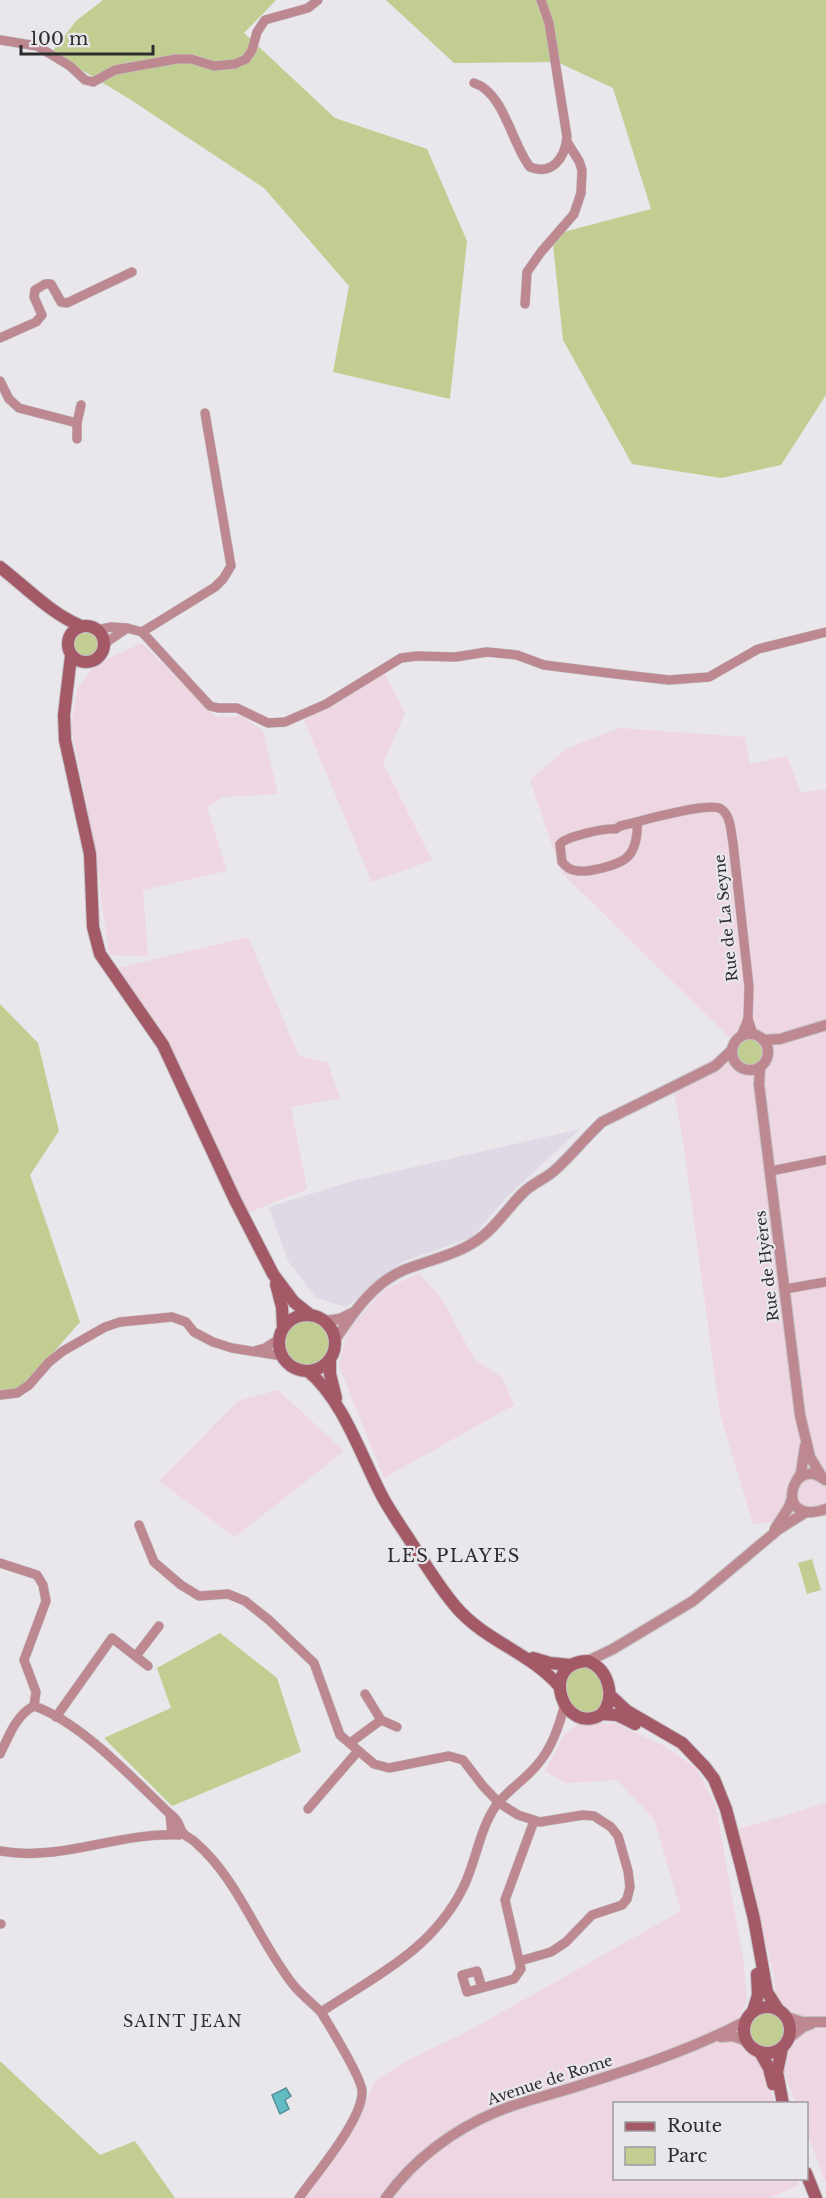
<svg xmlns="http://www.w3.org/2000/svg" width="826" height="2198" font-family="'Libre Baskerville',serif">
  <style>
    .built { fill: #dfd9e5 }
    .industrial { fill: #eed6e2 }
    .green { fill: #c2ce91 }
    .water { fill: #63bcc4; stroke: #539197; stroke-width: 1.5 }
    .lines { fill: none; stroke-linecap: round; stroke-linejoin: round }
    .minor-casing { stroke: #c3c1c6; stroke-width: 10 }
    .tertiary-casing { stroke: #c3c1c6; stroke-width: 12 }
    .secondary-casing { stroke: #c3c1c6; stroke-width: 14 }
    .minor { stroke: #bd8890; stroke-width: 9 }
    .tertiary { stroke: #bd8890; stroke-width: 10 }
    .secondary { stroke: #a45966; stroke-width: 12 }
    .labels { text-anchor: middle; stroke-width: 4.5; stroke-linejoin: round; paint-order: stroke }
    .street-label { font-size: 15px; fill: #2d2c2e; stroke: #e9e6ec }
    .neighbourhood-label { font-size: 16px; letter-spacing: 1.5px; fill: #2d2c2e; stroke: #e9e6ec }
    .quarter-label { font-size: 18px; letter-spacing: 1.5px; fill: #2d2c2e; stroke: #e9e6ec }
  </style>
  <rect width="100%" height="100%" fill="#e9e6ec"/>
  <polygon class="built" points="580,1129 507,1197 472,1237 402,1262 346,1307 316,1298 288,1261 269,1207 349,1182"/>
  <g class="industrial">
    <polygon points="142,643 216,717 242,716 263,731 278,794 223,797 207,807 227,871 143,890 148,956 109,955 93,837 71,726 77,690 94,665"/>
    <polygon points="385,674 405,713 383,763 432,860 372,882 304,720"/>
    <polygon points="619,728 745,737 750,764 787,756 801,793 826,789 826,1516 753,1524 720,1414 683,1140 672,1081 722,1054 731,1039 561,872 530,780 566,749"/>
    <polygon points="248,937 299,1056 328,1063 340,1098 291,1107 307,1189 248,1213 169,1044 118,968"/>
    <polygon points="419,1273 442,1299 474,1359 502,1377 514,1405 384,1478 339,1366 347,1331 384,1290"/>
    <polygon points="278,1390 344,1451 235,1537 159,1481 238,1401"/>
    <polygon points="614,1723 664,1746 697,1769 716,1807 743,1959 747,2001 739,2017 740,2043 762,2064 775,2103 614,2104 614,2178 797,2178 799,2185 770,2198 304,2198 354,2126 376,2080 410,2059 465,2033 681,1911 654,1819 617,1780 566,1783 545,1771 564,1735 578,1724"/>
    <polygon points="826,1803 826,2180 824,2179 807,2132 806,2104 796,2103 784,2072 774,1975 736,1830"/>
  </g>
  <g class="green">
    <polygon points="103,0 276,0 244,33 335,118 427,149 467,241 450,399 333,372 349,286 264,188 131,100 52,52 76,21"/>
    <polygon points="386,0 826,0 826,395 781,465 721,478 632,464 563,340 552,235 651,209 613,88 557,62 454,63"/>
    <circle cx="86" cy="644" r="18"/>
    <polygon points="0,1004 38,1043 59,1131 30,1175 80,1322 23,1387 0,1393"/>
    <circle cx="750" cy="1052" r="18"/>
    <circle cx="307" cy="1343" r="28"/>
    <polygon points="812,1559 821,1590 807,1594 798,1563"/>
    <polygon points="220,1633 277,1678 301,1752 172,1806 104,1738 171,1708 157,1668"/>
    <polygon points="595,1664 610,1703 586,1719 562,1695 570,1665"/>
    <circle cx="767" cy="2030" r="23"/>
    <polygon points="0,2061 100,2155 135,2141 175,2198 0,2198"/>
  </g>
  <polygon class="water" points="286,2088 291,2096 285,2100 289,2109 280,2114 272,2095"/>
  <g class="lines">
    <defs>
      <g id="minor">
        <polyline points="0,40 37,46 70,66 85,80 93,82 115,70 176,59 191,59 214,66 235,64 246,59 252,50 257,32 265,20 308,8 318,0"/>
        <path d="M474,83C504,92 512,145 530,167C553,176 565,157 567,137L549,23L541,0"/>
        <polyline points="525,304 527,272 541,252 574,214 581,193 582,170 579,161 567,142"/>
        <polyline points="0,338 36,322 42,315 34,297 35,290 45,284 51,284 61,302 67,303 132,272"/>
        <polyline points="0,381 9,399 19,408 77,423"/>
        <polyline points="77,439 77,423 81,405"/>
        <polyline points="97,630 111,627 127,628 142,632 210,706 218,708 237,708 268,723 285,722 326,704 401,658 417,656 455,657 487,652 517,655 544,665 616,674 669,680 709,677 758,649 826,632"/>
        <polyline points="142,632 215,587 223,579 231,566 205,413"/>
        <polyline points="104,647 108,641 127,628"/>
        <path d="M637,822C638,832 636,846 630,854C623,865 586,874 573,870C568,869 566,866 562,862L560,844C567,836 605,828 616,829L620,826C638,822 709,801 721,809C731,815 731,833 733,843L749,987L748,1019"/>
        <polyline points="741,1036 748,1019 753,1034"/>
        <polyline points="771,1171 826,1160"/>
        <polyline points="785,1289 826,1282"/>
        <polyline points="257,1350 265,1348 279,1339"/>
        <polyline points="0,1395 17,1393 29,1385 49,1362 63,1351 105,1327 120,1322 172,1317 186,1322 194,1332 213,1342 232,1348 282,1356"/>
        <polyline points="139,1525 154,1562 181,1585 199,1596 228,1594 245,1601 269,1620 314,1663 340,1735 374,1764 389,1768 449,1756 463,1760 483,1786 499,1803 518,1815 540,1822 583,1815 594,1816 611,1827 618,1836 628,1871 630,1887 627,1899 622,1905 592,1915 566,1942 551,1952 520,1961"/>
        <path d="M0,1563L37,1575L43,1585L46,1601L24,1660L36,1692L34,1706C16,1715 9,1736 0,1754"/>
        <polyline points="136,1656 159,1626"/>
        <polyline points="365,1694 381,1720 397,1727"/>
        <path d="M34,1706C81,1722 133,1779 170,1814"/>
        <polyline points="56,1717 112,1638 148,1666"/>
        <polyline points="350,1743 381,1720"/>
        <polyline points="308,1809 358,1751"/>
        <path d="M172,1834L170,1814C182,1822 178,1830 185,1835C188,1838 193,1839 196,1843C239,1880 259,1943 295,1987C303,1996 313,2004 321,2012"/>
        <path d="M0,1851C61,1862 117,1832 179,1835"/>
        <polyline points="0,1924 1,1924"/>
        <polyline points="482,1988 477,1971 462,1975 467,1992 514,1979 521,1969 505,1900 534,1821"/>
        <path d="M299,2198C315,2175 364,2118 362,2091C362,2078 330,2027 321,2012C377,1975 432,1950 463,1888C476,1862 479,1831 495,1807C507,1790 524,1781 537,1765C552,1748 559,1726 565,1704"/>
      </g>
      <g id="tertiary">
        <circle cx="750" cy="1052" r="18"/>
        <polyline points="763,1040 780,1039 826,1025"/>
        <polyline points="760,1067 759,1084 800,1415 810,1457 822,1477"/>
        <polyline points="326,1321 340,1319 352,1313"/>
        <path d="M335,1340C353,1313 373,1283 404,1270C431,1259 462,1254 484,1235C499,1223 510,1205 524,1192C533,1183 545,1179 554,1171C571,1156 585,1138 602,1122L715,1066L732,1050"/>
        <polyline points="797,1480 801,1473 805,1446"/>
        <path d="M825,1480C791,1452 772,1528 826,1509"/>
        <polyline points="775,1529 789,1507 792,1498"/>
        <polyline points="588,1661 613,1649 693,1601 779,1529 806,1512"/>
        <polyline points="787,2017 802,2022 826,2022"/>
        <polyline points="721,2037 733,2036 747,2041"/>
        <polyline points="789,2038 803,2027 811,2024"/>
        <path d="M386,2198C413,2160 453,2130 496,2112C524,2100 555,2094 584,2084C638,2067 695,2048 746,2021"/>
      </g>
      <g id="secondary">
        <path d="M0,567C26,587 50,613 81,626"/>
        <circle cx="86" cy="644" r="18"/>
        <polyline points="71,656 64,715 65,740 90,854 93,927 100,954 163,1045 235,1200 273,1274 294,1302 309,1314"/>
        <polyline points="276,1284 282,1307 283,1327"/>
        <circle cx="307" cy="1343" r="28"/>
        <polyline points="330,1359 330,1374 336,1398"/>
        <path d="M308,1371C343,1400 361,1456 382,1496C390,1511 400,1525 409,1539C424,1562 438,1586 456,1607C485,1641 531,1653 560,1687"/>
        <polyline points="533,1658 550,1663 570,1665"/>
        <path d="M588,1661C609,1670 616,1697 602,1714C564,1738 537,1662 588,1661Z"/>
        <polyline points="610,1695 627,1711 682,1743 705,1767 714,1779 726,1809 741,1866 754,1919 767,1992 777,2008"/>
        <polyline points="602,1714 617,1715 635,1724"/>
        <circle cx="767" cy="2030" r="23"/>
        <polyline points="753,2011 758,1995 757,1974"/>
        <polyline points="782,2048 777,2072 783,2104"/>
        <polyline points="760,2052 769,2068 773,2084"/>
        <polyline points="806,2173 816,2198"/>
      </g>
    </defs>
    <use href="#minor" class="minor-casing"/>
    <use href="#tertiary" class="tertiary-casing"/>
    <use href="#secondary" class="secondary-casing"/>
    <use href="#minor" class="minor"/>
    <use href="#tertiary" class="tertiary"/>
    <use href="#secondary" class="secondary"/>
  </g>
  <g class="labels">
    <g class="street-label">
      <text transform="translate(726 918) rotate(-96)" y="5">Rue de La Seyne</text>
      <text transform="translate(767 1266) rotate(-97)" y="5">Rue de Hyères</text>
      <text transform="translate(550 2080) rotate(-18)" y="5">Avenue de Rome</text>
    </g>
    <g class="neighbourhood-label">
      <text x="183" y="2027">SAINT JEAN</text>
    </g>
    <g class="quarter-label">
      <text x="454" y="1562">LES PLAYES</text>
    </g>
  </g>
  <rect x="613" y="2102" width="195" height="78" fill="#e9e6ec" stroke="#9e9ca0" stroke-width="1.5"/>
  <rect x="625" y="2122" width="30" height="9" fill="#a45966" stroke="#9e9ca0" stroke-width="1.5"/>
  <text x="667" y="2132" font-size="18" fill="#2d2c2e">Route</text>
  <rect x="625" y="2147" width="30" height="18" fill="#c2ce91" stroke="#9e9ca0" stroke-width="1.5"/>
  <text x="667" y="2162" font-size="18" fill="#2d2c2e">Parc</text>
  <path d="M21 45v9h132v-9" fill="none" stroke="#2d2c2e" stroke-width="3"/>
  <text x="30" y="45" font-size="18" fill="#2d2c2e" stroke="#e9e6ec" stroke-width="4.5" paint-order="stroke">100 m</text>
</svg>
